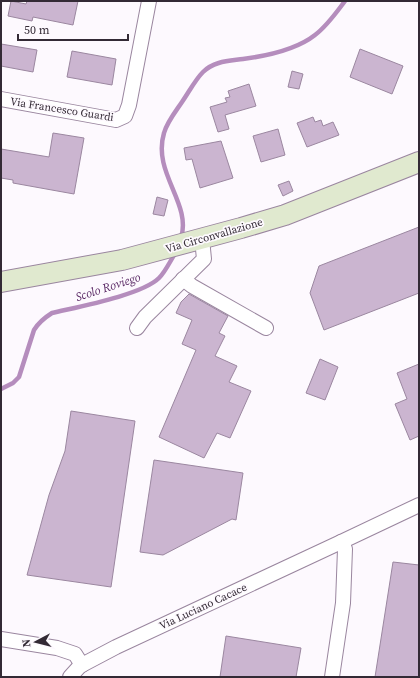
<svg xmlns="http://www.w3.org/2000/svg" width="420" height="678" font-family="'Source Serif 4',serif">
  <style>
    .lines { fill: none; stroke-linecap: round; stroke-linejoin: round }
    .stream { stroke: #b58dbd; stroke-width: 4.5 }
    .building { fill: #cbb5d0; stroke: #9b87a0 }
    .minor-casing { stroke: #9a869f; stroke-width: 16 }
    .secondary-casing { stroke: #9a869f; stroke-width: 22 }
    .minor { stroke: #fff; stroke-width: 14 }
    .secondary { stroke: #e0e9cf; stroke-width: 20 }
    .labels { text-anchor: middle; stroke-width: 3.5; stroke-linejoin: round; paint-order: stroke }
    .street-label { font-size: 11px; fill: #332a35; stroke: #fdf9fe }
    .water-label { font-size: 12px; font-style: italic; fill: #592864; stroke: #fdf9fe }
  </style>
  <rect width="100%" height="100%" fill="#fdf9fe"/>
  <g class="lines">
    <g class="stream">
      <path d="M181,238C192,203 152,173 164,133C167,122 176,111 182,102C189,92 195,80 203,72C214,61 229,61 243,59C266,56 296,50 315,35C327,26 336,13 345,1"/>
      <path d="M1,389L13,383L19,377L34,330C39,322 44,318 52,313C77,307 142,295 159,278C166,271 170,261 176,252"/>
    </g>
  </g>
  <g class="building">
    <polygon points="11,1 26,4 27,1 78,1 73,25 33,17 32,21 8,16"/>
    <polygon points="1,44 37,50 33,72 1,66"/>
    <polygon points="360,49 403,66 392,94 350,77"/>
    <polygon points="72,51 116,59 112,85 67,77"/>
    <polygon points="292,71 303,74 299,89 288,87"/>
    <polygon points="249,84 256,106 225,115 229,129 218,132 210,107 227,102 225,98 230,97 228,91"/>
    <polygon points="313,117 315,122 321,120 323,126 333,122 339,135 307,147 297,123"/>
    <polygon points="278,129 285,155 261,162 253,136"/>
    <polygon points="53,133 84,138 74,194 13,183 13,180 1,178 1,149 49,157"/>
    <polygon points="221,141 233,178 200,188 192,159 186,160 184,148"/>
    <polygon points="289,181 293,191 283,196 278,185"/>
    <polygon points="157,197 168,200 164,216 153,214"/>
    <polygon points="419,227 419,293 324,330 310,293 319,266"/>
    <polygon points="189,294 228,316 219,333 225,336 215,356 237,366 229,382 251,391 230,438 217,433 204,458 159,437 196,350 182,344 192,320 176,313 181,302"/>
    <polygon points="320,359 338,367 325,400 306,393"/>
    <polygon points="419,364 419,436 410,440 395,404 407,399 397,373"/>
    <polygon points="71,411 135,421 111,587 27,575 49,495 65,451"/>
    <polygon points="154,460 243,473 236,520 232,519 163,555 140,552"/>
    <polygon points="393,562 419,565 419,677 375,677"/>
    <polygon points="226,636 301,648 296,677 220,677"/>
  </g>
  <g class="lines">
    <defs>
      <g id="minor">
        <polyline points="1,99 116,120 125,116 129,105 149,1"/>
        <polyline points="183,279 192,286 266,328"/>
        <polyline points="137,328 145,317 204,259 202,239"/>
        <polyline points="1,639 57,648 75,654 82,665"/>
        <polyline points="70,677 80,666 116,647 341,542 419,505"/>
        <polyline points="332,677 343,603 345,549 341,542"/>
      </g>
      <polyline id="secondary" points="1,282 122,260 241,228 285,215 419,162"/>
    </defs>
    <use href="#minor" class="minor-casing"/>
    <use href="#secondary" class="secondary-casing"/>
    <use href="#minor" class="minor"/>
    <use href="#secondary" class="secondary"/>
  </g>
  <g class="labels">
    <g class="street-label">
      <text transform="translate(62 109) rotate(9)" y="4">Via Francesco Guardi</text>
      <text transform="translate(214 235) rotate(-16)" y="4">Via Circonvallazione</text>
      <text transform="translate(203 606) rotate(-25)" y="4">Via Luciano Cacace</text>
    </g>
    <g class="water-label">
      <text transform="translate(108 287) rotate(-18)" y="4">Scolo Roviego</text>
    </g>
  </g>
  <rect width="420" height="678" fill="none" stroke="#332a35" stroke-width="4"/>
  <g transform="translate(36 642) rotate(263)" stroke="#fdf9fe" stroke-width="3" paint-order="stroke">
  <path d="M0-3L7 15L0 10L-7 15Z" fill="#332a35"/>
  <text y="-6" font-size="11" font-weight="bold" text-anchor="middle" fill="#332a35">N</text>
  </g>
  <path d="M18 34v6h110v-6" fill="none" stroke="#332a35" stroke-width="2"/>
  <text x="24" y="34" font-size="12" fill="#332a35" stroke="#fdf9fe" stroke-width="3" paint-order="stroke">50 m</text>
</svg>
